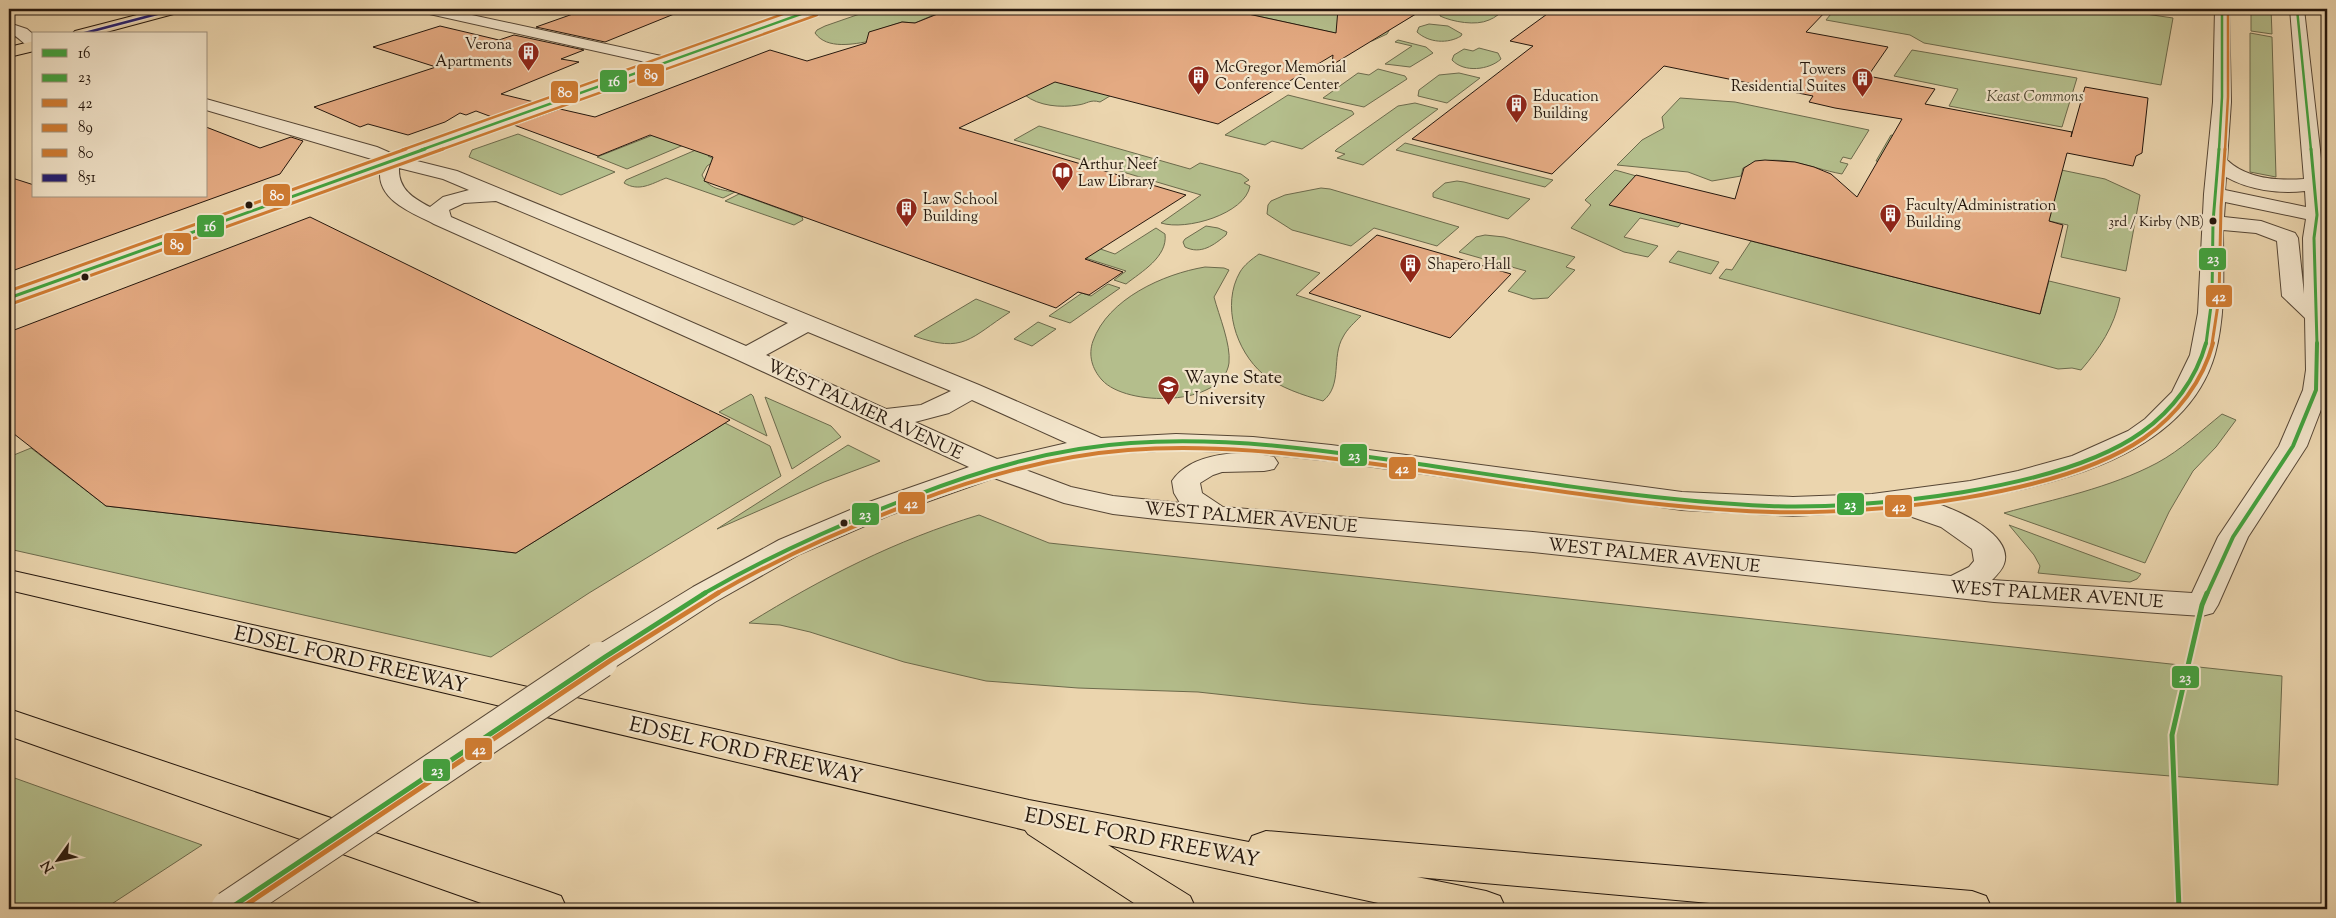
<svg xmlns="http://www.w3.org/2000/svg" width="2336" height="918" font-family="'Sorts Mill Goudy',serif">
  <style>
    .green { fill: #b4be8c; stroke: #6c6a4c }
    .building { fill: #e4aa82; stroke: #25170d }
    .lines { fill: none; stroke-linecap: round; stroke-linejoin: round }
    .minor-casing { stroke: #564635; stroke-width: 2 }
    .major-casing { stroke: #25170d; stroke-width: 2 }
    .highway-casing { stroke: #25170d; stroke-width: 2 }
    .minor { fill: #f2e4ca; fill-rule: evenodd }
    .major { fill: #ebd5ae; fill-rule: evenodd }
    .highway { fill: #ebd5ae; fill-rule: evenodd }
    .minor-bridge-casing { stroke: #564635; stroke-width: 38; stroke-linecap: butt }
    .minor-bridge { stroke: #f2e4ca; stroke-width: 36 }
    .bus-1-far1-casing { stroke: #f2e4ca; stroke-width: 5 }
    .bus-1-casing { stroke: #f2e4ca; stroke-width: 6 }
    .bus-2-far3-casing { stroke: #f2e4ca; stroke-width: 5 }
    .bus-2-far2-casing { stroke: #f2e4ca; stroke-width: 6 }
    .bus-2-far1-casing { stroke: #f2e4ca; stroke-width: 8 }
    .bus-2-casing { stroke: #f2e4ca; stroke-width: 9 }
    .bus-3-far3-casing { stroke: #f2e4ca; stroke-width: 5 }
    .bus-3-far2-casing { stroke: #f2e4ca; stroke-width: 6 }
    .bus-3-far1-casing { stroke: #f2e4ca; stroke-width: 8 }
    .bus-3-casing { stroke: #f2e4ca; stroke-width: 9 }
    .bus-4-far1-casing { stroke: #f2e4ca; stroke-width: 5 }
    .bus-4-casing { stroke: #f2e4ca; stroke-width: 6 }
    .bus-5-far1-casing { stroke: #f2e4ca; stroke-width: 5 }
    .bus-5-casing { stroke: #f2e4ca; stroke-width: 6 }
    .bus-6-casing { stroke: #f2e4ca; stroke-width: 5 }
    .bus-1-far1 { stroke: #42a33f; stroke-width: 2.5 }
    .bus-1 { stroke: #42a33f; stroke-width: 3 }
    .bus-2-far3 { stroke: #42a33f; stroke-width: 2.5 }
    .bus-2-far2 { stroke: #42a33f; stroke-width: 3 }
    .bus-2-far1 { stroke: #42a33f; stroke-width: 4 }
    .bus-2 { stroke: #42a33f; stroke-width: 5 }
    .bus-3-far3 { stroke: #d07c32; stroke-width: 2.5 }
    .bus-3-far2 { stroke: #d07c32; stroke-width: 3 }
    .bus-3-far1 { stroke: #d07c32; stroke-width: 4 }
    .bus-3 { stroke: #d07c32; stroke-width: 5 }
    .bus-4-far1 { stroke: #d07c32; stroke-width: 2.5 }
    .bus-4 { stroke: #d07c32; stroke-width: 3 }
    .bus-5-far1 { stroke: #d07c32; stroke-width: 2.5 }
    .bus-5 { stroke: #d07c32; stroke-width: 3 }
    .bus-6 { stroke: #221e72; stroke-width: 2.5 }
    .bus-dot { fill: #25170d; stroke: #f2e4ca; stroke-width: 2 }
    .labels { text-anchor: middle; stroke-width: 4.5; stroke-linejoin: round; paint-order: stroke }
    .far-bus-label { font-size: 14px; fill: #25170d; stroke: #f2e4ca; text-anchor: end }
    .far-poi-label { font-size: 15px; fill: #25170d; stroke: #f2e4ca; text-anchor: start }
    .far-park-label { font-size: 15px; font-style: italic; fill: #504933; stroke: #f2e4ca }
    .poi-label { font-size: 18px; fill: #25170d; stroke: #f2e4ca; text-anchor: start }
    .street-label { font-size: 18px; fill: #25170d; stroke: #f2e4ca }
    .near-street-label { font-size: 21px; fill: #25170d; stroke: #f2e4ca }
    .line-badge { stroke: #f2e4ca; stroke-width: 2 }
    .badge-label { font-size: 14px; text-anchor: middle; font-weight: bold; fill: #fff }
  </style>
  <rect width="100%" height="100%" fill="#ebd5ae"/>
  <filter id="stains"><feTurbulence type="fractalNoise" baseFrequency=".004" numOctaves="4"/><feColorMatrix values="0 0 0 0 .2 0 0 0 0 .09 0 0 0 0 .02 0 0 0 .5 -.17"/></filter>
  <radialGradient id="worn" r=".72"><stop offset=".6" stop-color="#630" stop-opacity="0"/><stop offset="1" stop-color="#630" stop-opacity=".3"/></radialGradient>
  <g class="green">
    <path d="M874,9H947L915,23L902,22L871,32V41C854,44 827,50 815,33L817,30L825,26Z"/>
    <polygon points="1225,9 1424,9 1390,29 1387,34 1372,41"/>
    <path d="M1446,9L1450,10L1507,9C1501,12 1495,18 1489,20C1476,26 1453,22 1440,16L1441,12Z"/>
    <polygon points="1835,9 2112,9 2173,18 2161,85 1924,43 1910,35 1826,20"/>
    <polygon points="2251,9 2271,9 2272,34 2251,31"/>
    <path d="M1429,24L1448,26L1462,34L1461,36C1448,44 1429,43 1417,32L1419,27Z"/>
    <polygon points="2250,33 2272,37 2276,177 2250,172"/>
    <polygon points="1398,40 1426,47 1433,53 1410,67 1385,64 1412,46 1395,42"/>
    <path d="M1479,48L1498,53L1501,59C1489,70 1464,73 1452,60L1454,55L1464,49L1473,51Z"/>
    <polygon points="1912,50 2077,78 2062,127 1949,106 1958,89 1894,76"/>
    <path d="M1090,65L1110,96L1100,102C1090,99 1087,104 1078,105C1061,108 1038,106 1025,95Z"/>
    <polygon points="1378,69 1405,76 1407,79 1364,107 1323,98 1358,73 1369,75"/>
    <polygon points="1459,73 1480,78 1447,103 1418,96 1419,90 1439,75"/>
    <polygon points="755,95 693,141 627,169 597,157"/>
    <polygon points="1288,95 1352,111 1354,114 1302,149 1272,141 1265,145 1225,135"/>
    <path d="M1680,98L1735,102L1869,130L1851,159L1843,157L1840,162L1848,164L1842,174C1809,168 1776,150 1743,168L1741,176L1712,181L1688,172L1617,165L1642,140L1664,128L1662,117Z"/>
    <polygon points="1415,103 1438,109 1363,165 1337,158 1345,154 1335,151 1337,149 1398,106"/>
    <path d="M791,109L760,134L708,156L716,160L707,166L702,175C708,189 722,190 735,192L723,198L666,178C651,184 639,192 624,183L626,180Z"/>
    <path d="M1039,126L1190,169L1200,163L1241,174L1249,180L1244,183L1250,186C1245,214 1186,231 1161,223L1201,195L1014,140Z"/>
    <polygon points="518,134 615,172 561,195 469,157 472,150"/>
    <polygon points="1891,135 2105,179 2140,195 2126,271 2061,257 2068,225 2049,221 1876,161"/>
    <polygon points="1405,143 1553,180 1545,187 1396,150"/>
    <polygon points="1615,170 1640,177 1683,221 1678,227 1640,218 1624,237 1658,246 1648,257 1624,252 1571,228 1591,205 1585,200"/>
    <polygon points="1457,181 1464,182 1530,199 1508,219 1433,197 1433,193 1445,183"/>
    <polygon points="1321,188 1330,189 1459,227 1437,246 1374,228 1351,246 1292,230 1267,214 1268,205 1271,201 1285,195"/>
    <polygon points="739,194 802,217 803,220 794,225 725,201"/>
    <path d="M949,197L1115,254L1156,228L1165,234C1168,257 1141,272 1126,284L1114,280L1126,271L1051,247Z"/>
    <path d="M1206,226L1218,228L1227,232L1226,235C1214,245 1201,255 1185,247L1183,242L1185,239Z"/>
    <polygon points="1485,235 1504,237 1575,257 1566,267 1575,270 1548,298 1533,299 1508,291 1526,271 1459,252 1476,237"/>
    <path d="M1751,241L2040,314L2049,281L2120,298C2114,327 2100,348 2081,370L2072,368L2058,369L1719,278L1726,269L1732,270Z"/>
    <polygon points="1678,251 1719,262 1711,274 1669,262"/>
    <path d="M1259,254L1320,273L1296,295L1361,316C1355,322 1347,329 1343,337C1331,357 1343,385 1323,401C1303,395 1280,388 1263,374C1236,351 1221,305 1240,272C1244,265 1252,259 1259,254Z"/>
    <path d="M1205,267L1224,268L1229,270L1214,297C1219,316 1231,344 1229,363C1223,407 1126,407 1102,380C1092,369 1088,355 1093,341C1108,299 1163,274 1205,267Z"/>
    <polygon points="1108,284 1120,288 1070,323 1049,316 1082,293 1091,296"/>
    <path d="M976,299L1010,312C970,338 964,354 914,336Z"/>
    <polygon points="1038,322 1056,329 1032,346 1014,339"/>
    <polygon points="751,394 753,396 767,436 719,412"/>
    <polygon points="765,397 831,426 841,437 792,469"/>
    <path d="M2222,414L2236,420L2216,447L2193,471L2169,512L2145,563L2004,513C2055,499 2110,488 2157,463C2181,450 2201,431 2222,414Z"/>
    <polygon points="725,423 770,446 781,476 589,593 491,657 9,549 9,457 31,448 106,506 516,553"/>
    <polygon points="848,445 880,461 824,482 717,529"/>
    <path d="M979,515L1049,543L2282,676L2278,785L1308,704L1198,692L1078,688L986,681L904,662L810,632L780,625L749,623C822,578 896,540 979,515Z"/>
    <polygon points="2009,525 2141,574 2137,579 2130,582 2038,573 2040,566 2034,555"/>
    <polygon points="9,776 202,845 104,909 9,909"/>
  </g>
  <g class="building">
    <polygon points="587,9 683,9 684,10 605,42 536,27"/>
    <polygon points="950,9 1225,9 1336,33 1338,9 1424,9 1332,65 1333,55 1218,124 1055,82 959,128 1186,195 1085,259 1123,272 1089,295 1078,292 1056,308 704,181 713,157 650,135 598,156 514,125 560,109 595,117 770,50 807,61 866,43 869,32 902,22 915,23"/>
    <polygon points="1554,9 1828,9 1806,32 1888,47 1868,76 1935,89 1925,104 2072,132 2071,137 2085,87 2148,98 2142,153 2136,156 2133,166 2067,153 2049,221 2063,225 2040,314 1609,205 1636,175 1735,199 1744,168 1755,161 1765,160 1795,162 1814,167 1831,174 1857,197 1902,119 1835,108 1809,102 1813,96 1664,66 1552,174 1412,139 1533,46 1510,41"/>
    <polygon points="440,26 499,40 514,35 584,50 561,59 579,62 501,94 534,102 492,117 476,111 466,115 460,113 445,122 408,135 368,124 360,127 314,107 436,67 373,47"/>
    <polygon points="206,127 260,148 291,137 303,141 280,174 9,272 9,177 34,185 34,196 206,196"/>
    <polygon points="310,217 508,314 730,420 516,553 106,506 9,430 9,332"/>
    <polygon points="1377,235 1443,254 1511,274 1450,338 1309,293"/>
  </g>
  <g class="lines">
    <defs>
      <g id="minor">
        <path d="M418,9H444L666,57L802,9H822L820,12L413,160L457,171L979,385L1101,438L1176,434L1253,437L1331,445L1682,492L1793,497L1872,494L1970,481L2018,471L2072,456L2128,431L2145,419L2172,392L2190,355L2198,313L2204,194L2213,102L2215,9H2229L2231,102L2227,160C2247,179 2278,181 2304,179L2290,9H2304L2327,211L2325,238L2327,394L2307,446L2248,537L2218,605L2213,613L2202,616L1994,602L1533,552L1165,520L1113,514L1064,503L994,478L890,515L800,554L715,602L612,669L600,672L588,669L583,660L588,651L693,587L779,540L869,502L969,467L738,360L434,224C413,213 378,201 380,172L9,305V290L375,160L206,110V99L377,147L393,154L650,63L425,13ZM399,168L443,179L469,190L443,197L430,207C413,198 398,189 399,168ZM2226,177C2249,190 2279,194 2305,191L2306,207L2225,190ZM496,201L788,323L746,346L451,217L449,210L464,203ZM2225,202L2306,219L2303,238L2304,294L2298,238L2295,233L2261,221L2224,217ZM2223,230L2256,233L2277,241L2282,296L2305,318L2306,370L2303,390L2279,446L2218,537L2192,593L1992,580C1996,576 2002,570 2004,564C2014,535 1959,511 1938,504C2035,490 2184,463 2215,354C2226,314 2223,271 2223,230ZM808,332L951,391L921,405L886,409L766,355ZM972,400L1067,443L997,459L915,422L949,413ZM1176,450L1253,453L1331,461L1682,510L1793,516L1892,510L1941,527L1972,549L1974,561L1969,567L1951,576L1533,532L1223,507L1202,493L1200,483L1213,475L1222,472L1264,471L1274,469L1278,463L1274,457C1243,449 1191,452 1172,481L1174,493L1180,503L1113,496L1071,487L1023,469L1099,454Z"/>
        <path d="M9,23L27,29L34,35V49C24,46 19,36 9,33Z"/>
      </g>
      <g id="major">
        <polygon points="160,9 183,9 181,12 99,34 72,34 75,31"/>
        <polygon points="34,41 34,51 9,57 9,47"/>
      </g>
      <g id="highway">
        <polygon points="9,570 1029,800 1249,842 1252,836 1266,831 1972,891 1986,896 1992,909 1777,909 1417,877 1486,891 1500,896 1506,909 1406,909 1108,845 1190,896 1196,909 1143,909 1028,834 1025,830 9,590"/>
        <polygon points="9,709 547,891 561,896 567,909 498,909 9,736"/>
      </g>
    </defs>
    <use href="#minor" class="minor-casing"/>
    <use href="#major" class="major-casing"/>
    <use href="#highway" class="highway-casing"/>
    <use href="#minor" class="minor"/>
    <use href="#major" class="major"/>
    <use href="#highway" class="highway"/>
    <defs>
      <polyline id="minor-bridge" points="229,909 600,660"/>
    </defs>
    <use href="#minor-bridge" class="minor-bridge-casing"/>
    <use href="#minor-bridge" class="minor-bridge"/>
    <defs>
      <polyline id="bus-1-far1" points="421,150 815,9"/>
      <polyline id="bus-1" points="9,298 425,149"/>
      <g id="bus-2-far3">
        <polyline points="2297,9 2311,150"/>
        <polyline points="2219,150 2222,97 2222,9"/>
      </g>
      <g id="bus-2-far2">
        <polyline points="2311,149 2317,215 2314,238 2317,344"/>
        <polyline points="2206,344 2212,298 2213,222 2219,149"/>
      </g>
      <g id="bus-2-far1">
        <path d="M703,594C771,555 840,524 914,496C984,469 1055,448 1131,443C1230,436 1329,451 1426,465C1540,482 1654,501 1769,506C1868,510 2061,490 2142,432C2173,410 2196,379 2206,343"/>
        <polyline points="2207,594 2233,537 2293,446 2316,390 2317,343"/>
      </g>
      <g id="bus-2">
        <polyline points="229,909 605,657 705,593"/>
        <polyline points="2179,909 2172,735 2202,605 2207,593"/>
      </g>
      <polyline id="bus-3-far3" points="2225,150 2228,97 2228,9"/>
      <polyline id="bus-3-far2" points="2212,344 2219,298 2221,207 2225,149"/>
      <path id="bus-3-far1" d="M716,594C779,558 844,529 912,503C982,476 1052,456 1128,450C1211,444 1293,453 1375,464C1507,482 1639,508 1772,512C1875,515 2059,496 2144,438C2177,415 2203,381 2213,343"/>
      <polyline id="bus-3" points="240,909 611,660 718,593"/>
      <polyline id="bus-4-far1" points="440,150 817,15"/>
      <polyline id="bus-4" points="11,304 443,149"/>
      <polyline id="bus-5-far1" points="402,150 797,9"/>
      <polyline id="bus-5" points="9,291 406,149"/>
      <polyline id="bus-6" points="81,34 176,9"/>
    </defs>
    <use href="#bus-1-far1" class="bus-1-far1-casing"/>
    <use href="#bus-1" class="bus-1-casing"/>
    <use href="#bus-2-far3" class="bus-2-far3-casing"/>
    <use href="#bus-2-far2" class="bus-2-far2-casing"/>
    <use href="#bus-2-far1" class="bus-2-far1-casing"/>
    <use href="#bus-2" class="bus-2-casing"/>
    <use href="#bus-3-far3" class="bus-3-far3-casing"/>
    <use href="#bus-3-far2" class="bus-3-far2-casing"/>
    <use href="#bus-3-far1" class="bus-3-far1-casing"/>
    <use href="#bus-3" class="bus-3-casing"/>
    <use href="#bus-4-far1" class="bus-4-far1-casing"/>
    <use href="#bus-4" class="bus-4-casing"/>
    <use href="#bus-5-far1" class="bus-5-far1-casing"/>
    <use href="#bus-5" class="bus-5-casing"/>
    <use href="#bus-6" class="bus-6-casing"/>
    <use href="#bus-1-far1" class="bus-1-far1"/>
    <use href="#bus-1" class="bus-1"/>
    <use href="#bus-2-far3" class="bus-2-far3"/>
    <use href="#bus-2-far2" class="bus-2-far2"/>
    <use href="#bus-2-far1" class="bus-2-far1"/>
    <use href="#bus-2" class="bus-2"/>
    <use href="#bus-3-far3" class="bus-3-far3"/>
    <use href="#bus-3-far2" class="bus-3-far2"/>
    <use href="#bus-3-far1" class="bus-3-far1"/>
    <use href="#bus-3" class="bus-3"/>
    <use href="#bus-4-far1" class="bus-4-far1"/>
    <use href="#bus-4" class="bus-4"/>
    <use href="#bus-5-far1" class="bus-5-far1"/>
    <use href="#bus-5" class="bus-5"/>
    <use href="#bus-6" class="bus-6"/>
  </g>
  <defs>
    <symbol id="building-pin" viewBox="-11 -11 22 30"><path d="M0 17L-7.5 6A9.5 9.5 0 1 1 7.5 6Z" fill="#8f2418" stroke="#f2e4ca"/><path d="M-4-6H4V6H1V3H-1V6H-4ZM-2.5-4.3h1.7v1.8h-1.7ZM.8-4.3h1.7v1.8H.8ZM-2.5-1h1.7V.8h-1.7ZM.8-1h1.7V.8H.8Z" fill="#fff"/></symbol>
    <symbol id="library-pin" viewBox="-11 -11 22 30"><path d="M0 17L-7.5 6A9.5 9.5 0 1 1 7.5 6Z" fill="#8f2418" stroke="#f2e4ca"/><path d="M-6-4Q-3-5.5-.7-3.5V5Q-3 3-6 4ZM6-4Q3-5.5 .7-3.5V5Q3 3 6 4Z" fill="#fff"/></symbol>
    <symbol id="university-pin" viewBox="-11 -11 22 30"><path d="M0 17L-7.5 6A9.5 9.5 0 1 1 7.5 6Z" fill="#8f2418" stroke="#f2e4ca"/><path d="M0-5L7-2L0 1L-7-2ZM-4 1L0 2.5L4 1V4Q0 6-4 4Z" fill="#fff"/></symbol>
  </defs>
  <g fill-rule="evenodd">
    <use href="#building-pin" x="516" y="40" width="25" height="34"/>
    <use href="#building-pin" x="1186" y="64" width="25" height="34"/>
    <use href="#building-pin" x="1850" y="66" width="25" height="34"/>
    <use href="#building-pin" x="1504" y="92" width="25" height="34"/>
    <use href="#library-pin" x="1050" y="160" width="25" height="34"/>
    <use href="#building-pin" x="894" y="196" width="25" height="34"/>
    <use href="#building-pin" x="1878" y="202" width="25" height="34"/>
    <use href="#building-pin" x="1398" y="252" width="25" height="34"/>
    <use href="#university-pin" x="1156" y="374" width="25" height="34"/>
  </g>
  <g class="bus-dot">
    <circle cx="249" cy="205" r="4.5"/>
    <circle cx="2213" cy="221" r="4.5"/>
    <circle cx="85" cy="277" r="4.5"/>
    <circle cx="844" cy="523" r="4.5"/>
  </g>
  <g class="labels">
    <g class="far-bus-label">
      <text x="2204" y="226">3rd / Kirby (NB)</text>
    </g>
    <g class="far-poi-label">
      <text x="512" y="49" text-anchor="end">Verona<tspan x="512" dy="17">Apartments</tspan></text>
      <text x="1215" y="72">McGregor Memorial<tspan x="1215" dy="17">Conference Center</tspan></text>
      <text x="1846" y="74" text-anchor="end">Towers<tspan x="1846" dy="17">Residential Suites</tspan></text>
      <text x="1533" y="101">Education<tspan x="1533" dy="17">Building</tspan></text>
      <text x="1078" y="169">Arthur Neef<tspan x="1078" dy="17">Law Library</tspan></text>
      <text x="923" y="204">Law School<tspan x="923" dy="17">Building</tspan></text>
      <text x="1906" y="210">Faculty/Administration<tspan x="1906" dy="17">Building</tspan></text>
      <text x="1427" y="269">Shapero Hall</text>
    </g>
    <g class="far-park-label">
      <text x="2035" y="101">Keast Commons</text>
    </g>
    <g class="poi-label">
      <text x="1184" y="383">Wayne State<tspan x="1184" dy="21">University</tspan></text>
    </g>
    <g class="street-label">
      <text transform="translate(865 409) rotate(25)" y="6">WEST PALMER AVENUE</text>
      <text transform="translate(1251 517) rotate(5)" y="6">WEST PALMER AVENUE</text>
      <text transform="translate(1654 555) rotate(6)" y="6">WEST PALMER AVENUE</text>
      <text transform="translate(2057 594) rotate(4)" y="6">WEST PALMER AVENUE</text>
    </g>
    <g class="near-street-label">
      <text transform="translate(351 659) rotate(13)" y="7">EDSEL FORD FREEWAY</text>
      <text transform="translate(746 750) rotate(13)" y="7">EDSEL FORD FREEWAY</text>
      <text transform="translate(1142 837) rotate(11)" y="7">EDSEL FORD FREEWAY</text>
    </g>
  </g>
  <g class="line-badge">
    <rect x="636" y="63" width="29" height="24" rx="5" fill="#d07c32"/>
    <rect x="599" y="69" width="29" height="24" rx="5" fill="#42a33f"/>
    <rect x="550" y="80" width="29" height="24" rx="5" fill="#d07c32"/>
    <rect x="262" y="183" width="29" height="24" rx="5" fill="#d07c32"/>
    <rect x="196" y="214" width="29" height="24" rx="5" fill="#42a33f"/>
    <rect x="163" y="232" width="29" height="24" rx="5" fill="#d07c32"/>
    <rect x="2198" y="247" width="29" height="24" rx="5" fill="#42a33f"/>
    <rect x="2205" y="284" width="28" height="24" rx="5" fill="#d07c32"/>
    <rect x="1339" y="443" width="29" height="24" rx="5" fill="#42a33f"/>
    <rect x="1388" y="456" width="29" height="24" rx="5" fill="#d07c32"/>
    <rect x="897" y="491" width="29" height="24" rx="5" fill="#d07c32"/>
    <rect x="1836" y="492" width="29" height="24" rx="5" fill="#42a33f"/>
    <rect x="1884" y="494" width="29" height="24" rx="5" fill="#d07c32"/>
    <rect x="851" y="502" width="29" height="24" rx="5" fill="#42a33f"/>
    <rect x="2171" y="665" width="29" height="24" rx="5" fill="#42a33f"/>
    <rect x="464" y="737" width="29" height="24" rx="5" fill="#d07c32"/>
    <rect x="422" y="758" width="29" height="24" rx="5" fill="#42a33f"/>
  </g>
  <g class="badge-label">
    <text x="651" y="79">89</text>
    <text x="614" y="86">16</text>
    <text x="565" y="97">80</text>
    <text x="277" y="200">80</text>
    <text x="210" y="231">16</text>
    <text x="177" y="249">89</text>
    <text x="2213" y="263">23</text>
    <text x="2219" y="301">42</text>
    <text x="1354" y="460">23</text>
    <text x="1402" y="473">42</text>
    <text x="911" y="508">42</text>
    <text x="1850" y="509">23</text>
    <text x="1899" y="511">42</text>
    <text x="865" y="519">23</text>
    <text x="2185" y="682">23</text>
    <text x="479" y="754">42</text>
    <text x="437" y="775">23</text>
  </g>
  <rect width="2336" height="918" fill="none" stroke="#ebd5ae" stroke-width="30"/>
  <rect x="10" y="10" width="2316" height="898" fill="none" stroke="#25170d" stroke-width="2.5"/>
  <rect x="15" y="15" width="2306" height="888" fill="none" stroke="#25170d"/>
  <rect x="32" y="32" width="175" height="165" fill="#f2e4ca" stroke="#a0927e"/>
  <rect x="42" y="49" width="25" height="8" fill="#42a33f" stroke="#a0927e"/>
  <text x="78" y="58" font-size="15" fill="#25170d">16</text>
  <rect x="42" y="74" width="25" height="8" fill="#42a33f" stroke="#a0927e"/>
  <text x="78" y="82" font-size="15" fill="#25170d">23</text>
  <rect x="42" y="99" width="25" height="8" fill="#d07c32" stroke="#a0927e"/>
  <text x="78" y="108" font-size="15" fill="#25170d">42</text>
  <rect x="42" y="124" width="25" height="8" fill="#d07c32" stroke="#a0927e"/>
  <text x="78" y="132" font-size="15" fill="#25170d">89</text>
  <rect x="42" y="149" width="25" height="8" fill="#d07c32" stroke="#a0927e"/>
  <text x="78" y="158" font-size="15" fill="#25170d">80</text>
  <rect x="42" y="174" width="25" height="8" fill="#221e72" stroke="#a0927e"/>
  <text x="78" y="182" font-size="15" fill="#25170d">851</text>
  <g transform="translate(58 860) rotate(237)" stroke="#f2e4ca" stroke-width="4" paint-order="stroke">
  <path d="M0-4L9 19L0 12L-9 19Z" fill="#25170d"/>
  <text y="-8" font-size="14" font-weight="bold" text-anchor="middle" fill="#25170d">N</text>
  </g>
  <rect width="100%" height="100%" filter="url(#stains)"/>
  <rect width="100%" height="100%" fill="url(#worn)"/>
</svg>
